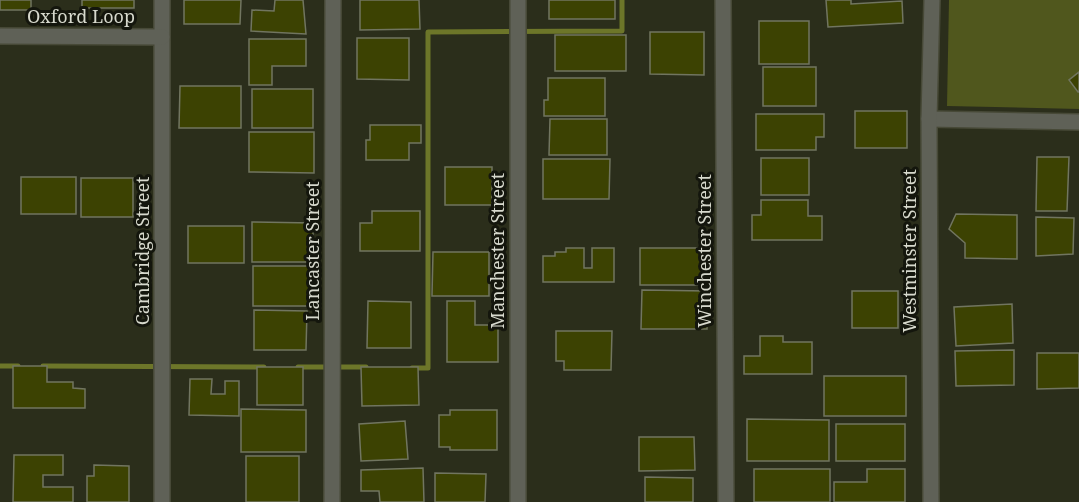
<svg xmlns="http://www.w3.org/2000/svg" width="1079" height="502" font-family="'Noto Serif',serif">
  <style>
    .green { fill: #50571d }
    .lines { fill: none; stroke-linecap: round; stroke-linejoin: round }
    .stream { stroke: #6d7629; stroke-width: 5 }
    .building { fill: #3c4202; stroke: #717560; stroke-width: 1.5 }
    .minor-casing { stroke: #474937; stroke-width: 18 }
    .minor { stroke: #5f6157; stroke-width: 15 }
    .labels { text-anchor: middle; stroke-width: 6; stroke-linejoin: round; paint-order: stroke }
    .street-label { font-size: 18px; fill: #d7d9cd; stroke: #14160d }
  </style>
  <rect width="100%" height="100%" fill="#2b2e1b"/>
  <polygon class="green" points="949,0 1079,0 1079,109 947,106"/>
  <g class="lines">
    <g class="stream">
      <polyline points="0,366 18,366"/>
      <polyline points="43,366 264,367"/>
      <polyline points="298,367 366,367"/>
      <polyline points="412,368 428,368 428,32 622,31 622,0"/>
    </g>
  </g>
  <g class="building">
    <rect x="0" y="0" width="31" height="10"/>
    <rect x="82" y="0" width="52" height="8"/>
    <polygon points="184,0 241,0 240,24 184,24"/>
    <polygon points="275,0 303,0 306,34 251,31 252,10 274,11"/>
    <polygon points="360,0 419,0 420,29 360,30"/>
    <rect x="549" y="0" width="66" height="19"/>
    <polygon points="826,0 851,0 851,4 902,1 903,23 828,27"/>
    <rect x="759" y="21" width="50" height="43"/>
    <polygon points="650,32 704,32 704,75 650,74"/>
    <rect x="555" y="35" width="71" height="36"/>
    <polygon points="357,38 409,38 409,80 357,79"/>
    <polygon points="249,39 306,39 306,66 272,66 272,85 249,85"/>
    <rect x="763" y="67" width="53" height="39"/>
    <polygon points="1079,72 1079,92 1078,92 1069,80"/>
    <polygon points="548,78 605,78 605,116 544,116 544,100 548,100"/>
    <polygon points="180,86 241,86 241,128 179,128"/>
    <rect x="252" y="89" width="61" height="39"/>
    <rect x="855" y="111" width="52" height="37"/>
    <polygon points="756,114 824,114 824,137 816,137 816,150 756,150"/>
    <polygon points="550,119 607,119 607,155 549,155"/>
    <polygon points="370,125 421,125 421,143 409,143 409,160 366,160 366,140 370,140"/>
    <polygon points="249,132 314,132 314,173 249,172"/>
    <polygon points="1037,157 1069,157 1067,211 1036,211"/>
    <rect x="761" y="158" width="48" height="37"/>
    <polygon points="543,159 610,159 609,199 543,199"/>
    <rect x="445" y="167" width="47" height="38"/>
    <rect x="21" y="177" width="55" height="37"/>
    <rect x="81" y="178" width="52" height="39"/>
    <polygon points="761,200 808,200 808,216 822,216 822,240 752,240 752,215 761,215"/>
    <polygon points="372,211 420,211 420,251 360,251 360,223 372,223"/>
    <polygon points="956,214 1017,215 1017,259 965,258 965,243 949,229"/>
    <polygon points="1036,217 1074,218 1073,254 1036,256"/>
    <polygon points="252,222 313,223 313,262 252,262"/>
    <rect x="188" y="226" width="56" height="37"/>
    <polygon points="566,248 584,248 584,268 592,268 592,248 614,248 614,282 543,282 543,256 555,256 555,252 566,252"/>
    <rect x="640" y="248" width="65" height="37"/>
    <polygon points="433,252 489,252 489,296 432,296"/>
    <polygon points="253,266 310,266 309,306 253,306"/>
    <polygon points="642,290 707,291 707,329 641,329"/>
    <rect x="852" y="291" width="46" height="37"/>
    <polygon points="368,301 411,302 411,348 367,348"/>
    <polygon points="447,301 475,301 475,325 498,325 498,362 447,362"/>
    <polygon points="1012,304 1013,343 956,346 954,307"/>
    <polygon points="254,310 307,311 306,350 254,350"/>
    <polygon points="556,331 612,331 611,370 564,370 564,361 556,361"/>
    <polygon points="760,336 783,336 783,342 812,342 812,374 744,374 744,356 760,356"/>
    <polygon points="1014,350 1014,385 956,386 955,351"/>
    <polygon points="1037,353 1079,353 1079,388 1037,389"/>
    <polygon points="13,366 47,366 47,382 73,382 73,388 85,389 85,408 13,408"/>
    <rect x="257" y="367" width="46" height="38"/>
    <polygon points="361,367 418,367 419,405 362,406"/>
    <rect x="824" y="376" width="82" height="40"/>
    <polygon points="190,379 212,379 211,394 225,394 225,381 239,381 239,416 189,415"/>
    <polygon points="241,409 306,410 306,452 241,452"/>
    <polygon points="450,410 497,410 497,450 450,450 450,447 439,447 439,415 450,415"/>
    <polygon points="747,419 829,420 829,461 747,461"/>
    <polygon points="405,421 408,459 361,461 359,424"/>
    <rect x="836" y="424" width="69" height="37"/>
    <polygon points="639,437 694,437 695,470 639,471"/>
    <polygon points="14,455 63,455 63,475 43,475 43,487 73,487 73,502 13,502"/>
    <rect x="246" y="456" width="53" height="46"/>
    <polygon points="94,465 129,466 129,502 87,502 87,476 94,476"/>
    <polygon points="423,468 424,502 380,502 379,491 361,491 361,470"/>
    <rect x="754" y="469" width="76" height="33"/>
    <polygon points="867,469 905,469 905,502 834,502 834,482 867,482"/>
    <polygon points="435,473 486,474 485,502 435,502"/>
    <polygon points="645,477 693,478 693,502 645,502"/>
  </g>
  <g class="lines">
    <defs>
      <g id="minor">
        <polyline points="162,0 162,502"/>
        <polyline points="518,0 518,502"/>
        <polyline points="723,0 726,502"/>
        <polyline points="0,36 162,37"/>
        <polyline points="929,119 1079,122"/>
        <polyline points="332,502 333,0"/>
        <polyline points="931,502 929,119 932,0"/>
      </g>
    </defs>
    <use href="#minor" class="minor-casing"/>
    <use href="#minor" class="minor"/>
  </g>
  <g class="labels">
    <g class="street-label">
      <text x="81" y="23">Oxford Loop</text>
      <text transform="translate(143 251) rotate(-90)" y="6">Cambridge Street</text>
      <text transform="translate(313 251) rotate(-90)" y="6">Lancaster Street</text>
      <text transform="translate(498 251) rotate(-90)" y="6">Manchester Street</text>
      <text transform="translate(705 251) rotate(-90)" y="6">Winchester Street</text>
      <text transform="translate(910 251) rotate(-90)" y="6">Westminster Street</text>
    </g>
  </g>
</svg>
